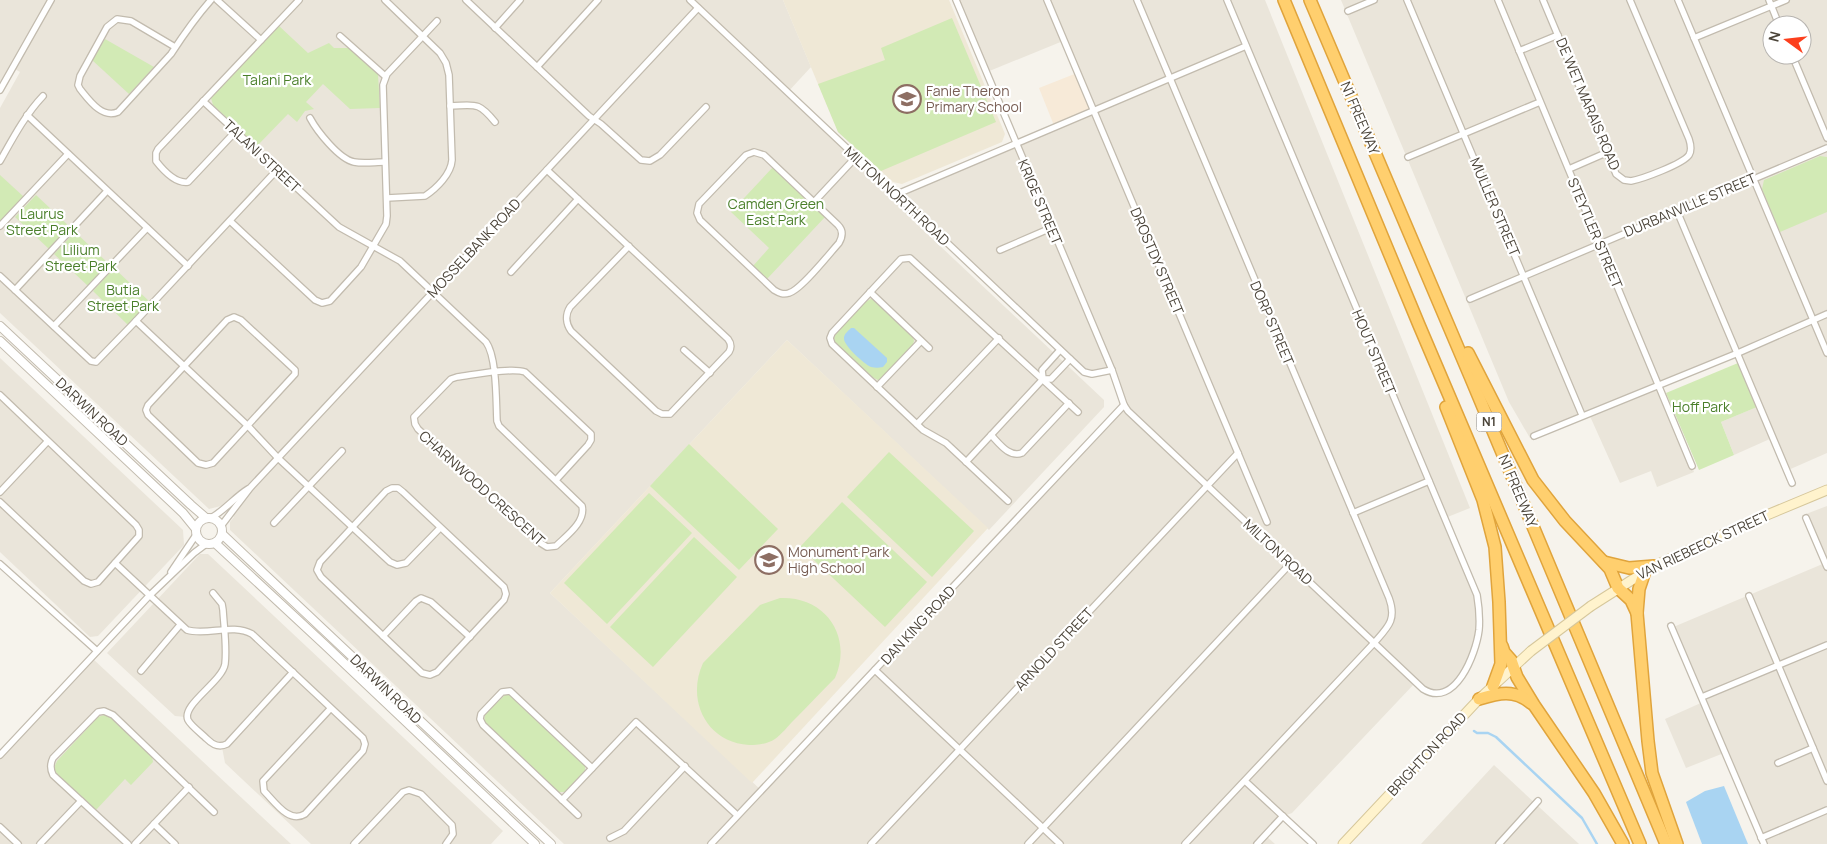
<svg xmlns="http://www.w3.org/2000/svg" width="1827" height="844" font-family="Manrope,sans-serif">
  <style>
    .residential { fill: #eae5da; fill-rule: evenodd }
    .commercial { fill: #f7ead8 }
    .education { fill: #efe8d6 }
    .green { fill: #d2eab5 }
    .water { fill: #a9d4f2 }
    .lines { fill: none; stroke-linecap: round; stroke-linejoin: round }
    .stream { stroke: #a9d4f2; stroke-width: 2.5 }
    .minor-casing { stroke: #c2bbae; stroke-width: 8 }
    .tertiary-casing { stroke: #c2bbae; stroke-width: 10 }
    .secondary-casing { stroke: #d6c79b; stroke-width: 11 }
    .motorway-casing { stroke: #e0a43c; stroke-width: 14 }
    .minor { stroke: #fff; stroke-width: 5.5 }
    .tertiary { stroke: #fff; stroke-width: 8 }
    .secondary { stroke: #fff3cd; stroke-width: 9 }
    .motorway { stroke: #ffcf6e; stroke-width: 11 }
    .secondary-bridge-casing { stroke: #d6c79b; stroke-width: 11; stroke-linecap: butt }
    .secondary-bridge { stroke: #fff3cd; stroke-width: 9 }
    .labels { text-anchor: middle; stroke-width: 4.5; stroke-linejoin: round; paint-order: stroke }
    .shield { fill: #fff; stroke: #817c74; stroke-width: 1 }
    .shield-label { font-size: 12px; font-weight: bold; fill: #4b4439 }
    .park-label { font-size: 14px; fill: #4a7f2a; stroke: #fff }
    .education-label { font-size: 14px; fill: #785e54; stroke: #fff; text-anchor: start }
    .street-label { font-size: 14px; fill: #4b4439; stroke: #fff }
  </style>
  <rect width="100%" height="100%" fill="#f6f3ec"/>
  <g class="residential">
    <path d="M0,0H783L811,67L787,93L895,195L1093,111L1063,41L987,72L956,0H1265L1470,508L1445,518L1477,595V638L1460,678L1437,694L1415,683L1292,813L1284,816L1266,836L1275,844H564L230,530V522L234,517L221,506L209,509L0,313V108L20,72L13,68L0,91ZM910,209L1090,374L1111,372L1123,407L762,791L550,593L787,340L989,530L1104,407V400L906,214Z"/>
    <path d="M1341,0H1827V453L1786,471L1772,438L1734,455L1721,422L1759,406L1737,354L1658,385L1694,472L1657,487L1651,471L1620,483L1589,414L1530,438L1509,402ZM1772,25H1802V55H1772Z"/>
    <polygon points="0,358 183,530 184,545 98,636 90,637 0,552"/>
    <polygon points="1827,506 1827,844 1763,844 1724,753 1686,768 1665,719 1703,702 1671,628 1825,563 1806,514"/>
    <polygon points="200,554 208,554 503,831 491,844 311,844 225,763 222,747 214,745 186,717 175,716 107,653"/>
    <polygon points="92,658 291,844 0,844 0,754"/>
    <polygon points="1494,765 1579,844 1421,844"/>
  </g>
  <polygon class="commercial" points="1077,73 1093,111 1055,128 1039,88"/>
  <g class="education">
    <polygon points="783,0 949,0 1005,134 1002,142 902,184 893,182 838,132"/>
    <polygon points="787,340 988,528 752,783 550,593"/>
  </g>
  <g class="green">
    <polygon points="952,18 996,122 881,171 838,132 818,84 885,60 881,48"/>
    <polygon points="278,25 308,53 329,43 334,48 350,48 378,74 380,108 350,109 323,84 306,102 314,109 305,111 297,122 288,114 257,146 213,105 211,98"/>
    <polygon points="105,39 154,67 129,94 92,60"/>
    <polygon points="1820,156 1827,157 1827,212 1780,232 1762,189 1764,180"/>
    <polygon points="773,167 825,217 767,279 753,266 769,248 731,212"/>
    <polygon points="0,175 24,197 0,223"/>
    <polygon points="36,195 70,227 49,249 15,217"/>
    <polygon points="75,232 109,264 88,286 54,254"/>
    <polygon points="114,268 150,302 128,325 93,291"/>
    <polygon points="871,299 877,302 912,335 914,341 912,347 882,379 878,380 872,377 835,343 834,338 836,333 865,302"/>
    <polygon points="1738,363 1757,407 1721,422 1734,455 1699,470 1666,393"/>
    <polygon points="689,444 778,529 739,570 650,486"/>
    <polygon points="889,452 974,531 932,577 847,497"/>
    <polygon points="649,493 692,533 607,624 564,583"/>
    <polygon points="842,502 927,582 885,627 800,547"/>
    <polygon points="694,537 737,577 653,667 610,627"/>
    <path d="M780,598C826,596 853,637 835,678C821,692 808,706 794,720C788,726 782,734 775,739C768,744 757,745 749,745C706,742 686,700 703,663L760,605Z"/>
    <polygon points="506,694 510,694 585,765 585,771 565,792 558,792 484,722 485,714"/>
    <polygon points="104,715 110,717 152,756 153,762 131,785 125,779 95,811 57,774 54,768 57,761 98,717"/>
  </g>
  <g class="water">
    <path d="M851,328H854L887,358V362L883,367C879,368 875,368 871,367C864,364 843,345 844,338C844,334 848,331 851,328Z"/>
    <polygon points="1724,786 1748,844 1702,844 1686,802 1705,791"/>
  </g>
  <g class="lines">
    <polyline class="stream" points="1474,731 1477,733 1488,733 1496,737 1582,818 1597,844"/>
    <defs>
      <g id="minor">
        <polyline points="217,0 261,40"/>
        <path d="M385,0L440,53L446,63L449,75L452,160C451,174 437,188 425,196L387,198"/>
        <polyline points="466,0 589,116 601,124 641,160 650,161 660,155 706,107"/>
        <polyline points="690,0 1084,372 1092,374 1112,370"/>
        <path d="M956,0L1112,370L1124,405L1128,411L1423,689C1455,709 1476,654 1479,630C1480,618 1479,607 1477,595L1227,0"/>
        <polyline points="1047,0 1267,522"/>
        <path d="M1137,0L1389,598C1397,620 1388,627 1374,643L1185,844"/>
        <polyline points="1407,0 1582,415"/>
        <polyline points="1498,0 1692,466"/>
        <path d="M1543,0L1616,174L1624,180L1631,181C1642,179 1683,164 1689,155C1692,150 1691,145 1689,139L1630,0"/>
        <polyline points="1678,0 1827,353"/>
        <polyline points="1769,0 1779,25"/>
        <polyline points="1348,11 1374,0"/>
        <polyline points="495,28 520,0"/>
        <polyline points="340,36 385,76"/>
        <polyline points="1694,38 1786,0"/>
        <path d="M175,47L131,21L117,19L107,27L80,76L78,85L80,89C89,100 102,119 118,112L171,54C184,34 195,18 211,0"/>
        <polyline points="1519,51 1558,35"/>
        <polyline points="1792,55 1827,138"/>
        <polyline points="537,67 598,0"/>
        <polyline points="0,90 51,0"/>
        <path d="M203,101L339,227L400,261L486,342C497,357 496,402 497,421L499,426L582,506C586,522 566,536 556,546L547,547L539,542L418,429L415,424L414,417L451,379L457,377C473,375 511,367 525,372L591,434V440L588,445L556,480"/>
        <path d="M450,106C475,105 478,101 495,122"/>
        <polyline points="27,115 188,266"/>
        <path d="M310,118C317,131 339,159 354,162C364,164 375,162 385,162"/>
        <path d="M236,131L188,182C175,184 163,170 156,161V153L158,149L299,0"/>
        <path d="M754,152L764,155L838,225C843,230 843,236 839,243C829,254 801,290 789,293C783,295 779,293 774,290L700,220L697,213L699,204L746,155Z"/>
        <polyline points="1408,157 1540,102"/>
        <path d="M0,161C13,138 25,115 43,96"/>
        <polyline points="1569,169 1608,152"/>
        <path d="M547,170L728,339C731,343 732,347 729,352L670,414H662L656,411L571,331C566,324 565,315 570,307L629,246"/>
        <polyline points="895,195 1246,46"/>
        <polyline points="814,202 856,157"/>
        <polyline points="1677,211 1792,483"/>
        <polyline points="230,221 315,300 322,303 330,301 361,267 386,224 387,216 383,85 387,74 437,21"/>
        <polyline points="0,226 68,154"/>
        <polyline points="1000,250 1051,228"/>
        <polyline points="511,272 578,199"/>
        <polyline points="0,276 91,361 96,362 133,324 277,170"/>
        <polyline points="15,290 107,191"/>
        <polyline points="870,292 929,348"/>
        <polyline points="1470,299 1827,148"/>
        <polygon points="234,317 241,320 295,370 295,374 213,463 206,465 198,463 148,415 146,410 148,405 227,320"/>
        <polyline points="136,321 248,426 278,458 390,562 397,565 406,563 440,528"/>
        <polyline points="54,326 147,228"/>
        <polyline points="684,350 710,373"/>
        <polyline points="1043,379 1042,370 1060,350"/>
        <polyline points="877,387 921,341"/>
        <polyline points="0,395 136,525 139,530 139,536 98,582 91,584 84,581 0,502"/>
        <polyline points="917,424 999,338"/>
        <path d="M991,435C999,443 1009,458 1022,453L1069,403"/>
        <polyline points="1534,436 1738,353 1827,314"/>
        <polyline points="966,462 1043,379 1051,379 1070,359"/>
        <polygon points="392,488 398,488 403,492 504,587 506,594 504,600 437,672 430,675 422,673 321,577 317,570 320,562 386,491"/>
        <polyline points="0,492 47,442"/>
        <polyline points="1008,501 946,443 923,430 832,344 830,338 832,333 901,259 910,258 1078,412"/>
        <polyline points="1353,513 1429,481"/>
        <path d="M211,518C225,510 235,497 248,489"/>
        <polyline points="1806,518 1827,567"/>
        <polyline points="274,523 342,451"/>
        <polyline points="221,526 250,488 698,8"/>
        <path d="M115,563L187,630C207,636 233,623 252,634L363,738L365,744L363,751L305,814C289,824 275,802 264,791L263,781L331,708"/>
        <polyline points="0,564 97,651"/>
        <polyline points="171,572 196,535"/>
        <path d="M213,593L222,604L223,610C224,627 227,647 225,664C222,682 181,705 188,720C191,726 201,733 207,739C213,745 219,748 227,744L293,672"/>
        <polyline points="1749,596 1827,781"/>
        <polyline points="1671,626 1764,844"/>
        <polyline points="383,636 416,601 421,598 431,602 470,637"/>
        <polyline points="875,670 1060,844"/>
        <polyline points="141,671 180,625"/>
        <polyline points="1702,697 1827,645"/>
        <polyline points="0,755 149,596 194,553 206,544"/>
        <polyline points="1778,763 1813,748"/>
        <polyline points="1245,781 1313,844"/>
        <polyline points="562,800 636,722 737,815"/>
        <polyline points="578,815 483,725 480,719 481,714 502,692 510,691 592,768"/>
        <polyline points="154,824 175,844"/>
        <polyline points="0,827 18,844"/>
        <polyline points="610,838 624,831 685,766"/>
        <polyline points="1761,838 1827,810"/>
        <polyline points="40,844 81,801"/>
        <path d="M128,844L53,775C50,769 50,764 53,758L98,712L104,711L113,715L214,812"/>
        <polyline points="135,844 189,787"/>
        <polyline points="354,844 403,792 409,790 421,794 452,825 453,834 446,844"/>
        <polyline points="711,844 1124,405"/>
        <polyline points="871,844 1238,453"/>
        <polyline points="1028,844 1291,563"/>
        <polyline points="1257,844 1283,816"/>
        <polyline points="1499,844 1538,801"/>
      </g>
      <g id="tertiary">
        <polyline points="0,326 191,505 206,518"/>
        <polyline points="0,341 183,513 196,529"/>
        <circle cx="209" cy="531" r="13"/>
        <polyline points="222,534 551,844"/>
        <polyline points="215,543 325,645 535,844"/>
      </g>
      <g id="secondary">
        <polyline points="1591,606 1654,566 1750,522 1827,490"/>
        <polyline points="1343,844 1479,699 1531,651"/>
      </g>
      <g id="motorway">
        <polyline points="1284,0 1419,325 1640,844"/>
        <polyline points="1310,0 1470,376 1666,844"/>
        <polyline points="1468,353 1533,480 1565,521 1610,569 1618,588 1631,600 1637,613"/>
        <polyline points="1446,407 1483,500 1495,547 1499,602 1501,664 1493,686"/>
        <polyline points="1604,562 1629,568 1654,566"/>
        <polyline points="1645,571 1639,589 1637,613 1648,741 1652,773 1677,844"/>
        <polyline points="1502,646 1504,652 1511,660 1517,677 1534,705 1594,793 1623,844"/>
        <path d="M1479,699C1499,693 1514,689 1531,703"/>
      </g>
    </defs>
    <use href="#minor" class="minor-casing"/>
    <use href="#tertiary" class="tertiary-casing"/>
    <use href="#secondary" class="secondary-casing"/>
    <use href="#motorway" class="motorway-casing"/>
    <use href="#minor" class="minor"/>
    <use href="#tertiary" class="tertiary"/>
    <use href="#secondary" class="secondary"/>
    <use href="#motorway" class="motorway"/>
    <defs>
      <polyline id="secondary-bridge" points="1531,651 1591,606"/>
    </defs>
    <use href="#secondary-bridge" class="secondary-bridge-casing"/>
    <use href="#secondary-bridge" class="secondary-bridge"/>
  </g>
  <defs>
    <symbol id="school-ring" viewBox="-11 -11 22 22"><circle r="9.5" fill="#fff" stroke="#8d6e63" stroke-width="1.5"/><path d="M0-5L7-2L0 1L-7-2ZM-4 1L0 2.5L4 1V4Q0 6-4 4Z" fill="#8d6e63"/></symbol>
  </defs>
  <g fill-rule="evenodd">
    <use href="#school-ring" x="891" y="83" width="32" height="32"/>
    <use href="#school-ring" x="753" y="544" width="32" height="32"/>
  </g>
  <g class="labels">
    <rect class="shield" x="1476.5" y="412.5" width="25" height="19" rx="4"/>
    <g class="shield-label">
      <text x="1489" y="426">N1</text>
    </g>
    <g class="park-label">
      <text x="277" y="85">Talani Park</text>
      <text x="776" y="209">Camden Green<tspan x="776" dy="16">East Park</tspan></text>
      <text x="42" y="219">Laurus<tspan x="42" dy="16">Street Park</tspan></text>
      <text x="81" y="255">Lilium<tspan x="81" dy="16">Street Park</tspan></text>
      <text x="123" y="295">Butia<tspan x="123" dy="16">Street Park</tspan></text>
      <text x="1701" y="412">Hoff Park</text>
    </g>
    <g class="education-label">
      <text x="926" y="96">Fanie Theron<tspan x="926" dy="16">Primary School</tspan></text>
      <text x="788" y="557">Monument Park<tspan x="788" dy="16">High School</tspan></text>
    </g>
    <g class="street-label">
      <text transform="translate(1588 104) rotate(67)" y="5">DE WET MARAIS ROAD</text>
      <text transform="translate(1360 118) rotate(67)" y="5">N1 FREEWAY</text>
      <text transform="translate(262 156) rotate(43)" y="5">TALANI STREET</text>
      <text transform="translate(897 196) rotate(43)" y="5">MILTON NORTH ROAD</text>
      <text transform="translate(1040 202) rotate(67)" y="5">KRIGE STREET</text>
      <text transform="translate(1690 205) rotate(-23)" y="5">DURBANVILLE STREET</text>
      <text transform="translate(1495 207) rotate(67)" y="5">MULLER STREET</text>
      <text transform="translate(1595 233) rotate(67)" y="5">STEYTLER STREET</text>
      <text transform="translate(474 248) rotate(-47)" y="5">MOSSELBANK ROAD</text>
      <text transform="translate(1157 261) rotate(67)" y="5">DROSTDY STREET</text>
      <text transform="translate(1272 323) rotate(67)" y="5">DORP STREET</text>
      <text transform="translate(1374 352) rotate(67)" y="5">HOUT STREET</text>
      <text transform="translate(92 412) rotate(43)" y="5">DARWIN ROAD</text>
      <text transform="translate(482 488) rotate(42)" y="5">CHARNWOOD CRESCENT</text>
      <text transform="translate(1518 491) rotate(67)" y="5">N1 FREEWAY</text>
      <text transform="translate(1703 545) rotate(-25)" y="5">VAN RIEBEECK STREET</text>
      <text transform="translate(1278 552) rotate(43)" y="5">MILTON ROAD</text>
      <text transform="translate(918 625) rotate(-47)" y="5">DAN KING ROAD</text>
      <text transform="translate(1054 649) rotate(-47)" y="5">ARNOLD STREET</text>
      <text transform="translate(386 689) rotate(44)" y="5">DARWIN ROAD</text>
      <text transform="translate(1427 754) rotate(-47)" y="5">BRIGHTON ROAD</text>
    </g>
  </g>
  <g transform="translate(1787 40) rotate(285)"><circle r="24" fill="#ffffff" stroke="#b7b4b0"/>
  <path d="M0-4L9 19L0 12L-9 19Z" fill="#fc3f1d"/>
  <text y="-8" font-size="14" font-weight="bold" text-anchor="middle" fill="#4b4439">N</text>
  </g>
</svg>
